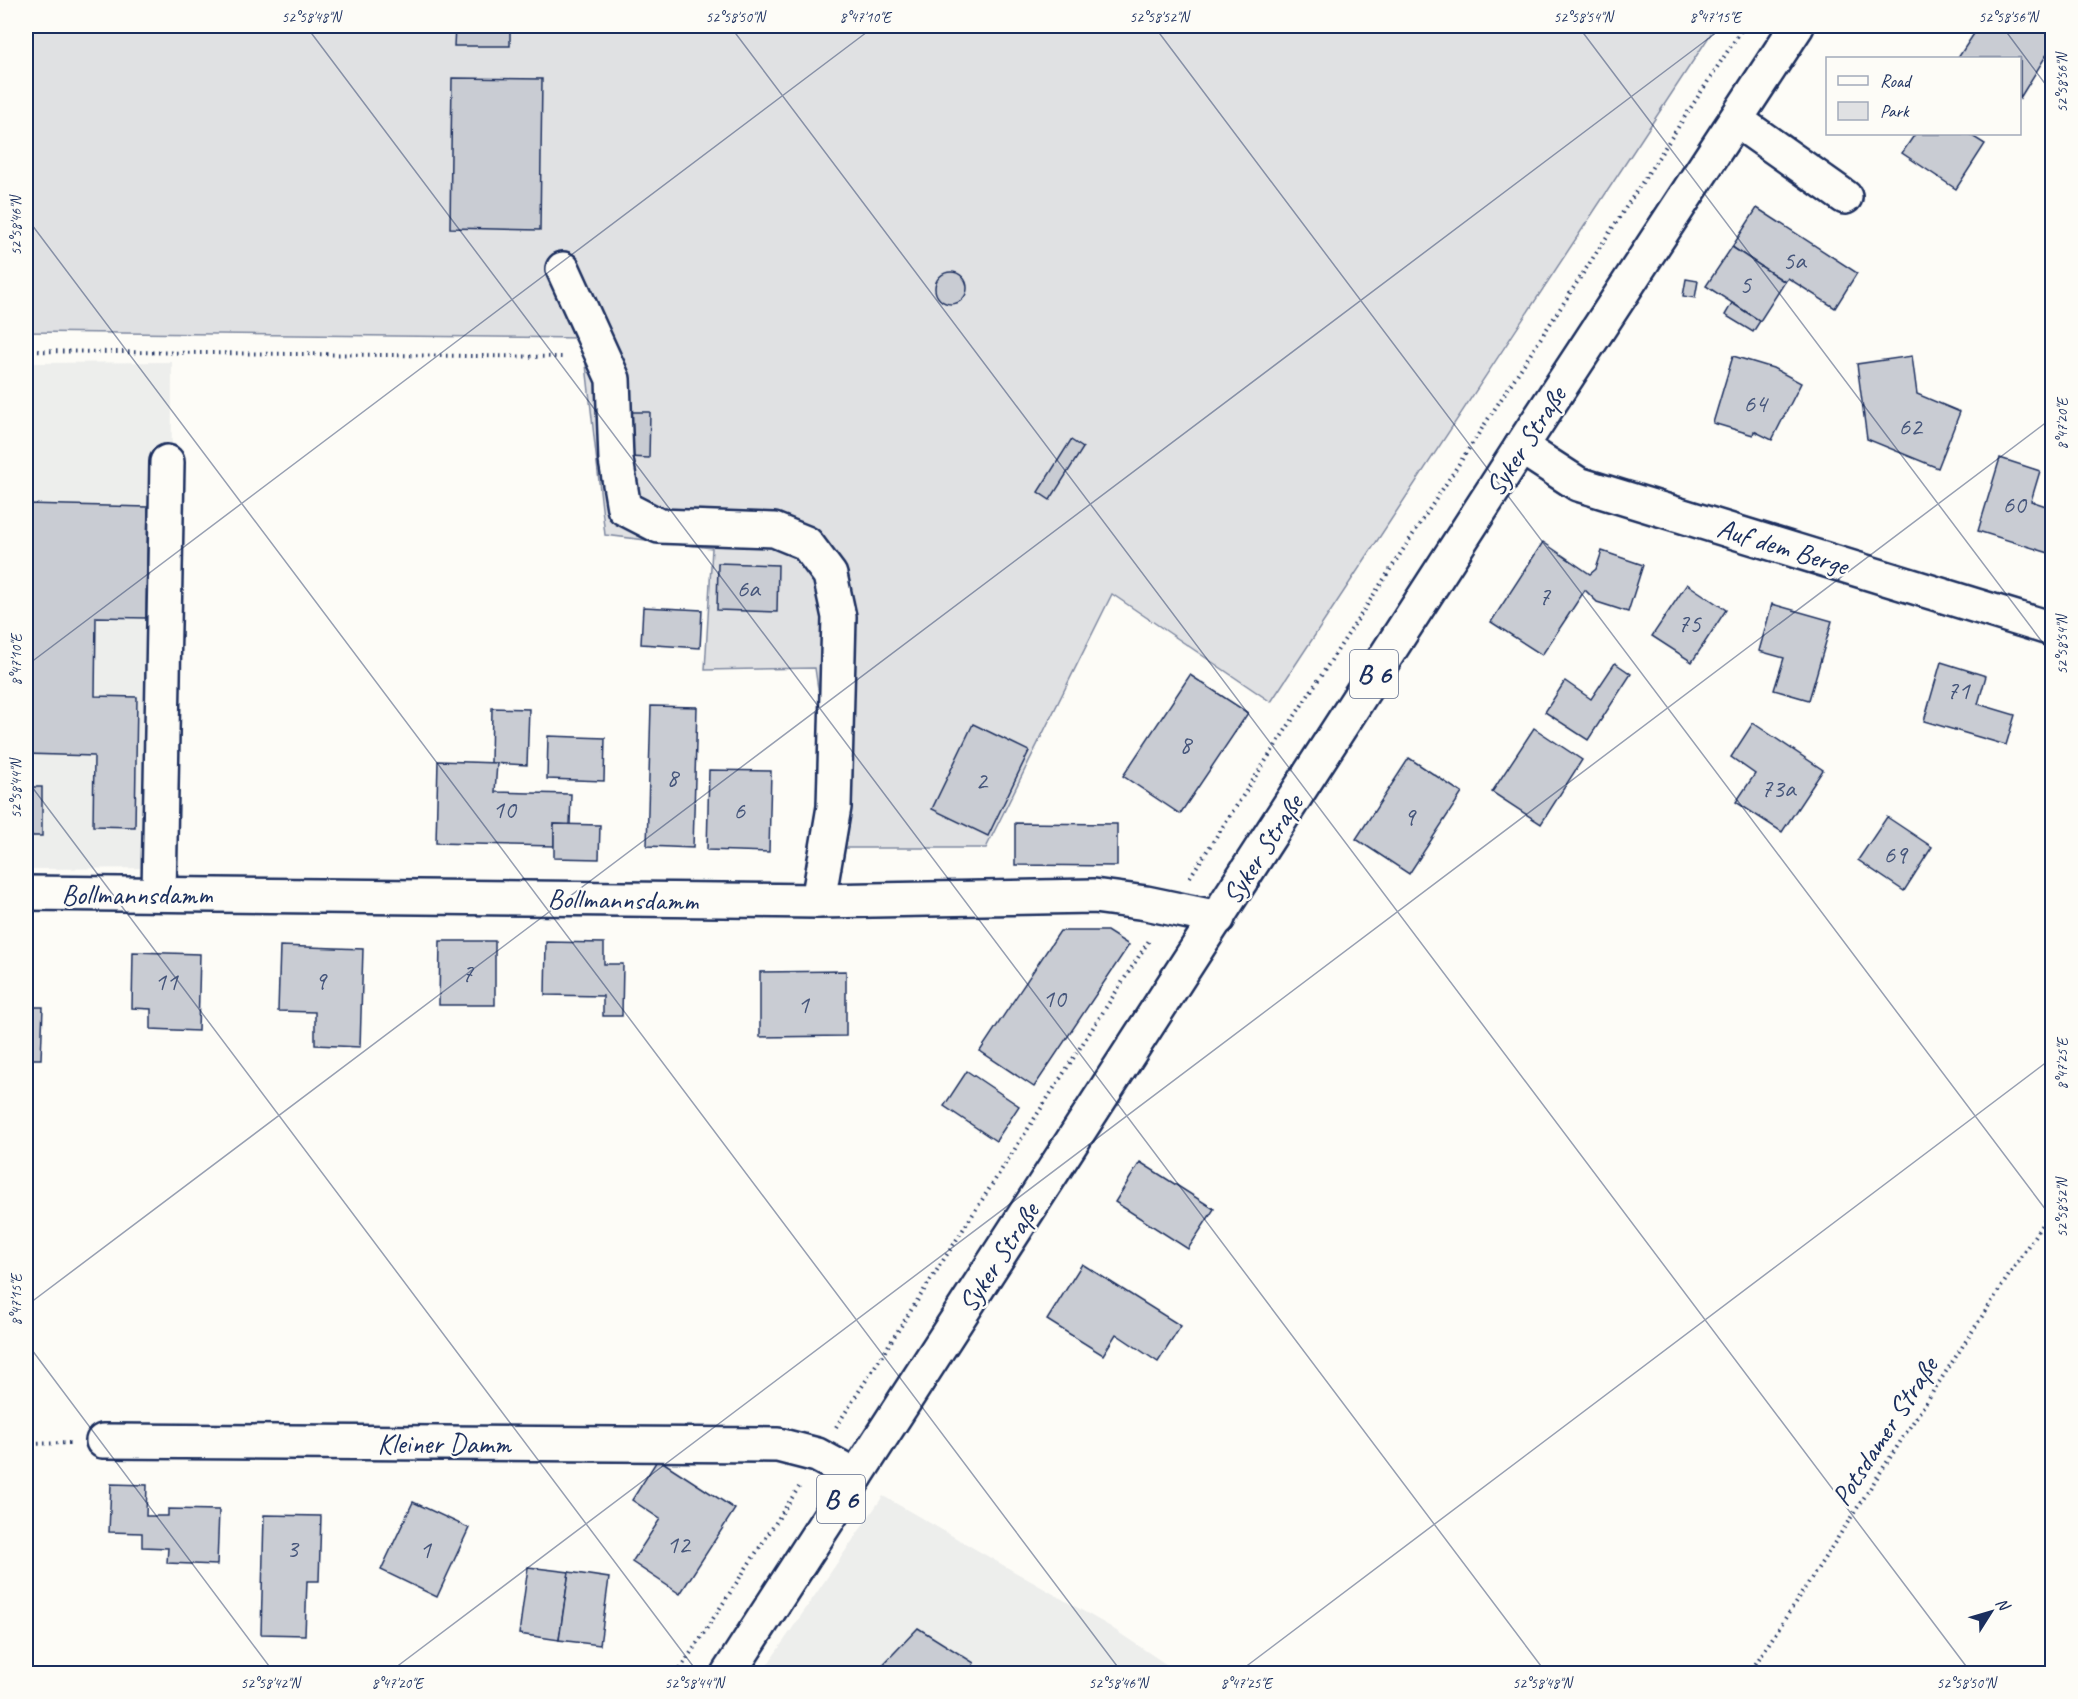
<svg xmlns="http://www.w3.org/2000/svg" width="2078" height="1699" font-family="Caveat,sans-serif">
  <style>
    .built { fill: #edeeec }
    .green { fill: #e0e1e3; stroke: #7e88a0; stroke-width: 1.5 }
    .building { fill: #c9ccd3; stroke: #1b2f5e; stroke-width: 1.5 }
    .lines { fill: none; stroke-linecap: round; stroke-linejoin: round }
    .minor-casing { stroke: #1b2f5e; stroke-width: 38 }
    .major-casing { stroke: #1b2f5e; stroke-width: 38 }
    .path { stroke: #1b2f5e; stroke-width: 4; stroke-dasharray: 1.5 4.5; stroke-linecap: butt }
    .minor { stroke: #fdfcf7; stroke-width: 33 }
    .major { stroke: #fdfcf7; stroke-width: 33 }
    .ticks { fill: none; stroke: #1b2f5e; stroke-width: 1.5; stroke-opacity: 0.45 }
    .labels { text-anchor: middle; stroke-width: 5; stroke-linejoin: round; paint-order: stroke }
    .number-label { font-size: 26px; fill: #46567b }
    .shield { fill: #fdfcf7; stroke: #5f6c8c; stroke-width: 1.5 }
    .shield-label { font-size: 27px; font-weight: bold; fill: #1b2f5e }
    .street-label { font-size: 28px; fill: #1b2f5e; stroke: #fdfcf7 }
    .neatline { fill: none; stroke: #1b2f5e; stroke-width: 2 }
    .ticks-label { font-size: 15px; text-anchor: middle; fill: #1b2f5e }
  </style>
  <rect width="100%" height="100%" fill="#fdfcf7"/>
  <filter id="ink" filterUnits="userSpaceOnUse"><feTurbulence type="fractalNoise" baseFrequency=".0167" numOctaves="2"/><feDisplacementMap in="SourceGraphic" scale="12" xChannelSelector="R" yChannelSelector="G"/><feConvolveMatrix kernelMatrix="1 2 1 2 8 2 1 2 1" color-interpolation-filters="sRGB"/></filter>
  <g filter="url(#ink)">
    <g class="built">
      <polygon points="172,362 170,868 26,869 26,363"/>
      <polygon points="883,1496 1109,1626 1179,1673 761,1674"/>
    </g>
    <polygon class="green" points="26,26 1716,26 1271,702 1112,594 986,848 841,848 815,668 705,670 712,548 605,535 583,338 26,332"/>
    <g class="building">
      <polygon points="455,26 510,26 510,46 454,46"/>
      <polygon points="1979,26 2052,26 2052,46 2020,98 2020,58 1958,58"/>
      <polygon points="452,78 542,79 540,230 450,228"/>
      <polygon points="1915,134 1969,134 1985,144 1956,189 1902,153"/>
      <polygon points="1757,208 1857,273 1835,308 1788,278 1785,282 1732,247"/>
      <polygon points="1732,247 1785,282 1760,321 1706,286"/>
      <circle cx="951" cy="288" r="16"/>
      <polygon points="1686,279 1698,281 1695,298 1683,296"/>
      <polygon points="1732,303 1760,321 1753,332 1725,315"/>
      <polygon points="1733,356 1773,368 1801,383 1772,440 1754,431 1753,435 1713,423"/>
      <polygon points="1912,356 1917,394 1960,412 1938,468 1867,439 1857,364"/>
      <polygon points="630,412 650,412 649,458 629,457"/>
      <polygon points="1071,440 1083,448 1050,500 1038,492"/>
      <polygon points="2000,458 2040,471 2031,501 2052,508 2052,554 1978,531"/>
      <polygon points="26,504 148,507 146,618 96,617 95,696 137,697 135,827 93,826 94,756 26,754"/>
      <polygon points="1543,542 1590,574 1596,569 1602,551 1643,565 1628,612 1597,602 1585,590 1542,655 1491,622"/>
      <polygon points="718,563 778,565 777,612 717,610"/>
      <polygon points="1687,584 1726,610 1692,662 1652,636"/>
      <polygon points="1772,604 1832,621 1809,700 1774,690 1784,658 1759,651"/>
      <polygon points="643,607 702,610 700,648 641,644"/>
      <polygon points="1941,662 1986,676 1978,704 2015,715 2006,745 1924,721"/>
      <polygon points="1615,663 1631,674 1588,740 1545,712 1565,681 1591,699"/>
      <polygon points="1190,675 1248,713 1180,814 1123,776"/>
      <polygon points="651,706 697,707 693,848 647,846"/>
      <polygon points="492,708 529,709 527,765 491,763"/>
      <polygon points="1753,723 1823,770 1782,832 1736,802 1755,774 1731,757"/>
      <polygon points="973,724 1029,751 988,836 932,809"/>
      <polygon points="1534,728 1582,760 1541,824 1492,792"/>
      <polygon points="548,736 605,738 604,781 547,779"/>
      <polygon points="1409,758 1462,793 1409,874 1356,839"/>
      <polygon points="438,761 497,763 495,792 571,794 570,825 554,824 554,846 436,843"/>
      <polygon points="709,770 771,771 769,852 707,850"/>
      <rect x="26" y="787" width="16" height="49"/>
      <polygon points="1887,817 1932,847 1904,891 1858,860"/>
      <polygon points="1015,823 1117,824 1117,866 1015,865"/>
      <polygon points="554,824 600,825 599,859 554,858"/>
      <polygon points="1060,931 1107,931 1129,945 1034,1087 980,1051"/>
      <polygon points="440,941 495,941 495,1005 439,1005"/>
      <polygon points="546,942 604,943 604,964 623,964 622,1016 603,1016 603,996 545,995"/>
      <polygon points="280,946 363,949 360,1047 315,1045 315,1012 278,1011"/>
      <polygon points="133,952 200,954 198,1031 151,1029 151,1009 132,1008"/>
      <polygon points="846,971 846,1036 760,1037 760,972"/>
      <polygon points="26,1007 43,1007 41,1059 26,1059"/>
      <polygon points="967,1071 1019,1106 996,1141 944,1106"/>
      <polygon points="1140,1162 1214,1209 1188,1249 1115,1202"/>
      <polygon points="1082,1264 1181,1326 1158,1362 1116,1334 1103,1355 1047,1320"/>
      <polygon points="658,1459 735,1509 680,1594 632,1562 660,1519 632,1500"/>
      <polygon points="111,1484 147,1485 146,1516 168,1516 168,1509 219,1510 217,1565 167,1563 168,1548 142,1547 142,1533 109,1532"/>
      <polygon points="413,1502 469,1528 437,1597 381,1570"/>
      <polygon points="264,1515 321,1516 319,1581 307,1581 305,1635 261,1634"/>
      <polygon points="528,1567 569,1572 559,1640 519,1634"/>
      <polygon points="569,1572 609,1578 600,1645 559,1640"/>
      <polygon points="918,1628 974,1663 968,1674 874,1674"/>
    </g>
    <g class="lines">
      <defs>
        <g id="minor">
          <polyline points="1736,120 1845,197"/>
          <polyline points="563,269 613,379 616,460 624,508 659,526 774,530 806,543 830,575 839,617 834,807 818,901"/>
          <polyline points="1521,447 1578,484 2052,629"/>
          <polyline points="26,893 818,901 1094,896 1146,903 1218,918"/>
          <polyline points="159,894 167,462"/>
          <polyline points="103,1441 778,1445 817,1455 856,1476"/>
        </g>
        <polyline id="major" points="728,1674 1521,447 1797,26"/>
      </defs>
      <use href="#minor" class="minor-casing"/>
      <use href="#major" class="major-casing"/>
      <g class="path">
        <polyline points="26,351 565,357"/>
        <polyline points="1190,877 1744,26"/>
        <polyline points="836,1427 1150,939"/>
        <polyline points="26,1444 70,1443"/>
        <polyline points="677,1674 799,1487"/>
        <polyline points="1749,1674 2052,1209"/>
      </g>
      <use href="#minor" class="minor"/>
      <use href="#major" class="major"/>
    </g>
  </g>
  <path class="ticks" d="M306,26L1547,1674M730,26L1972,1674M1154,26L2052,1218M1578,26L2052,655M2002,26L2052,93M26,217L1123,1674M26,666L875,26M26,779L699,1674M26,1306L1725,26M26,1342L275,1674M387,1674L2052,418M1236,1674L2052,1058"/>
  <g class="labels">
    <g class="number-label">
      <text x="1794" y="269">5a</text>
      <text x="1745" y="293">5</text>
      <text x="1755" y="412">64</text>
      <text x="1910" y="435">62</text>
      <text x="2014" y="513">60</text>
      <text x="748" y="597">6a</text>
      <text x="1544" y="605">7</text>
      <text x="1689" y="632">75</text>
      <text x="1958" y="699">71</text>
      <text x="1185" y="753">8</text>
      <text x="672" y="786">8</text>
      <text x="981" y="789">2</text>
      <text x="1778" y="797">73a</text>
      <text x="504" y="818">10</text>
      <text x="739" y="819">6</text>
      <text x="1409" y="825">9</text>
      <text x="1895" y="863">69</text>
      <text x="467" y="982">7</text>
      <text x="320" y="989">9</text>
      <text x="166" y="990">11</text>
      <text x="1054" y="1007">10</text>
      <text x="803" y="1013">1</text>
      <text x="678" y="1553">12</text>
      <text x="292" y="1557">3</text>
      <text x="425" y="1558">1</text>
    </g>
    <g class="shield">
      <rect x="1350" y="650" width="48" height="48" rx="4.5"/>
      <rect x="817" y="1475" width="48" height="48" rx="4.5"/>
    </g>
    <g class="shield-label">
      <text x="1374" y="683">B 6</text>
      <text x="841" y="1508">B 6</text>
    </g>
    <g class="street-label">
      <text transform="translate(1525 441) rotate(-57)" y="10">Syker Straße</text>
      <text transform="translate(1783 546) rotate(17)" y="10">Auf dem Berge</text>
      <text transform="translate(1262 849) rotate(-57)" y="10">Syker Straße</text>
      <text x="137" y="904">Bollmannsdamm</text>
      <text transform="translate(623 899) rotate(1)" y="10">Bollmannsdamm</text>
      <text transform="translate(998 1257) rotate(-57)" y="10">Syker Straße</text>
      <text transform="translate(1884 1431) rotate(-57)" y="10">Potsdamer Straße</text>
      <text x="444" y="1453">Kleiner Damm</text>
    </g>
  </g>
  <rect width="2078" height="1699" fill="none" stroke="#fdfcf7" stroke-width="66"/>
  <rect x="1826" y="57" width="195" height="78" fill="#fdfcf7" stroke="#a3aaba" stroke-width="1.5"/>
  <rect x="1838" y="76" width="30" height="9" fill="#fdfcf7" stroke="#a3aaba" stroke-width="1.5"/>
  <text x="1880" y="87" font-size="18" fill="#1b2f5e">Road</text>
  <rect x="1838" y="102" width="30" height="18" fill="#e0e1e3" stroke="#a3aaba" stroke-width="1.5"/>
  <text x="1880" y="117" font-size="18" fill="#1b2f5e">Park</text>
  <g transform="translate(1991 1612) rotate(53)" stroke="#fdfcf7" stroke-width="4.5" paint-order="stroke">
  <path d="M0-4.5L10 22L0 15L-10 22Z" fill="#1b2f5e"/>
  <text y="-9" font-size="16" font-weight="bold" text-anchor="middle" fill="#1b2f5e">N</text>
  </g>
  <rect x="33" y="33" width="2012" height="1633" class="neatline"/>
  <g class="ticks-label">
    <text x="311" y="22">52°58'48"N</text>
    <text x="735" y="22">52°58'50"N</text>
    <text x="865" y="22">8°47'10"E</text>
    <text x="1159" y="22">52°58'52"N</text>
    <text x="1583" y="22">52°58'54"N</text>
    <text x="1715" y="22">8°47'15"E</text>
    <text x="2008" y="22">52°58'56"N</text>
    <text transform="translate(2062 83) rotate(-90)" y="5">52°58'56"N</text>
    <text transform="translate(16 226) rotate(-90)" y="5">52°58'46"N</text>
    <text transform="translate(2062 424) rotate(-90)" y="5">8°47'20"E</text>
    <text transform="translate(2062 645) rotate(-90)" y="5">52°58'54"N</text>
    <text transform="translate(16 660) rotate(-90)" y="5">8°47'10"E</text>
    <text transform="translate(16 789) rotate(-90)" y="5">52°58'44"N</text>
    <text transform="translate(2062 1064) rotate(-90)" y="5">8°47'25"E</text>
    <text transform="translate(2062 1208) rotate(-90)" y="5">52°58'52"N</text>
    <text transform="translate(16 1300) rotate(-90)" y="5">8°47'15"E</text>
    <text x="270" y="1688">52°58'42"N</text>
    <text x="397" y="1688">8°47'20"E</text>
    <text x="694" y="1688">52°58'44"N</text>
    <text x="1118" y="1688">52°58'46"N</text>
    <text x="1246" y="1688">8°47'25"E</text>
    <text x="1542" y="1688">52°58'48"N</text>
    <text x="1966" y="1688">52°58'50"N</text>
  </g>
</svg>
